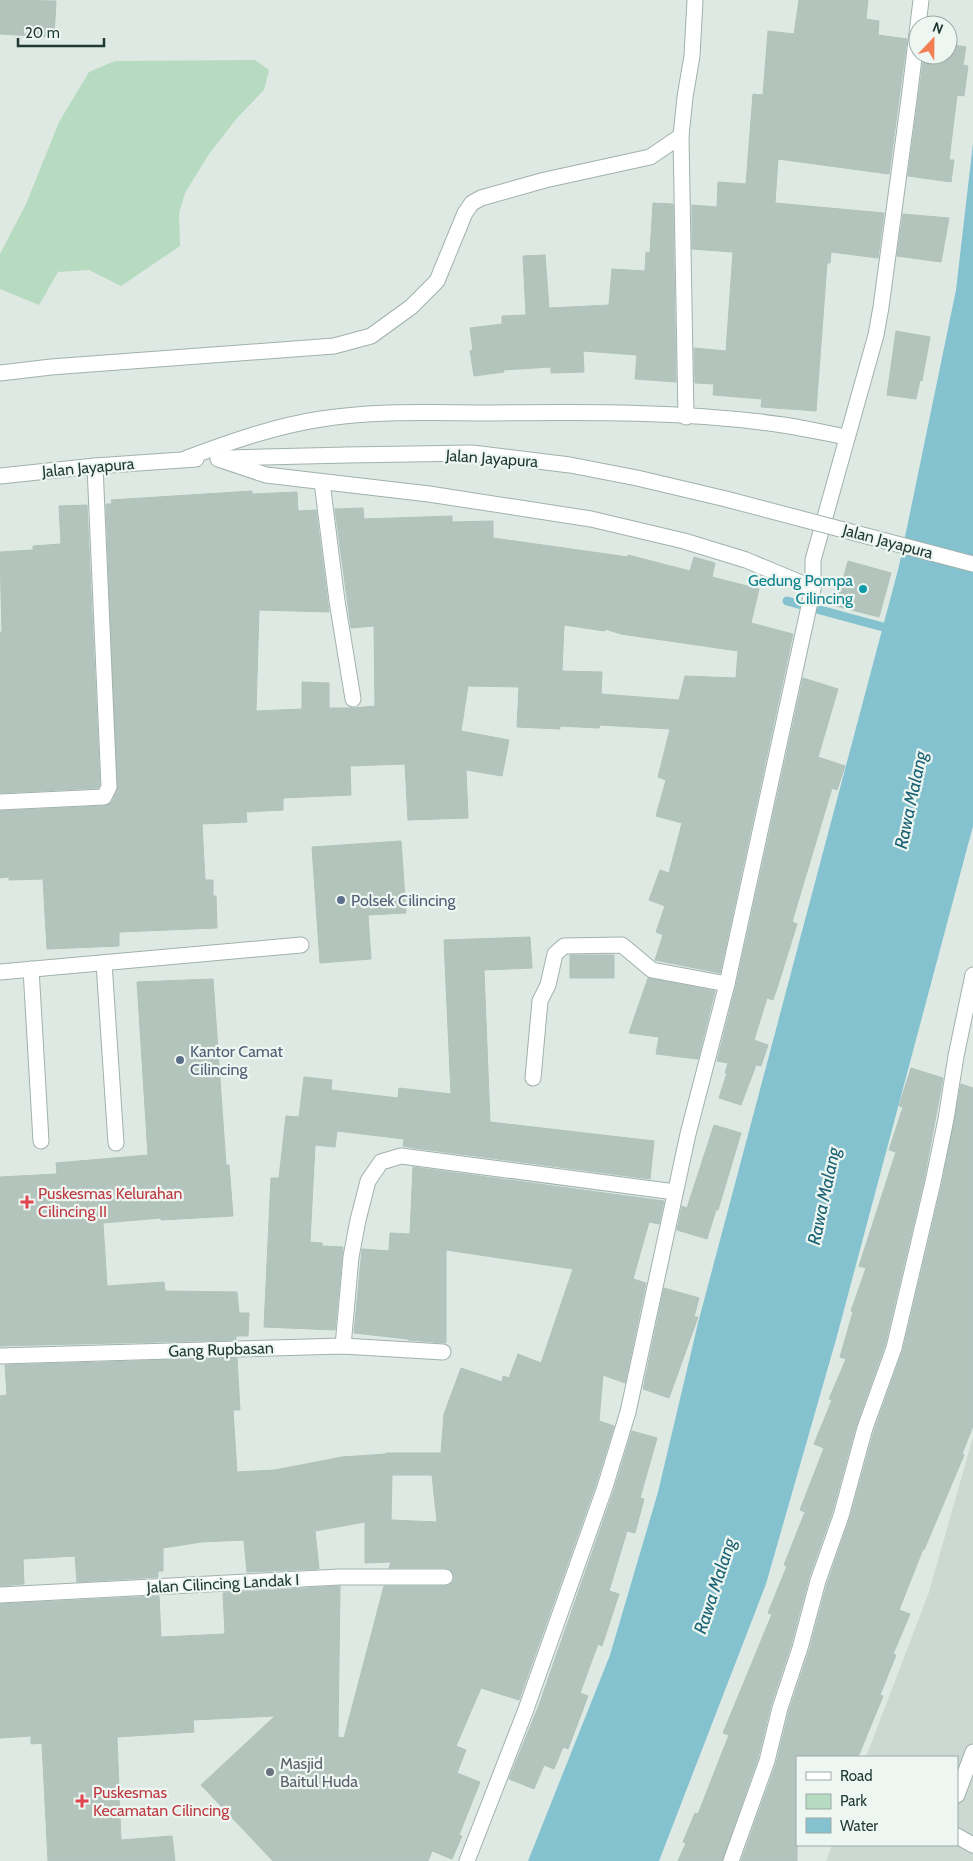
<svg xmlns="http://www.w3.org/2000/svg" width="973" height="1861" font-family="Cabin,sans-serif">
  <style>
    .built { fill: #ccd9d3 }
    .green { fill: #b6dbc1 }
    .water { fill: #85c2d0 }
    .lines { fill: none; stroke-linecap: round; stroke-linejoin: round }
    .stream { stroke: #85c2d0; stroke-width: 9 }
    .building { fill: #b3c4bd; stroke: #b0c3bc; fill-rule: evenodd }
    .lane-casing { stroke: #a1b1ab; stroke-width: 17 }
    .street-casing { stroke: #a1b1ab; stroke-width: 17 }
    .lane { stroke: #fff; stroke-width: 15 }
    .street { stroke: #fff; stroke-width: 15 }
    .street-bridge-casing { stroke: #a1b1ab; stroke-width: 17; stroke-linecap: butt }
    .street-bridge { stroke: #fff; stroke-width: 15 }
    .culture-dot { fill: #0f9aa8; stroke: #eef6f2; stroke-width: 2 }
    .service-dot { fill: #5c6f8a; stroke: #eef6f2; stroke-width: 2 }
    .health-dot { fill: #e0444e; stroke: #eef6f2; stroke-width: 2 }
    .worship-dot { fill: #6b7280; stroke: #eef6f2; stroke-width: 2 }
    .labels { text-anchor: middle; stroke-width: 4.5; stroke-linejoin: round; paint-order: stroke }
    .street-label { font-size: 16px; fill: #1f3933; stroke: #eef6f2 }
    .culture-label { font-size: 16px; fill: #0d838f; stroke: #eef6f2; text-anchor: end }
    .service-label { font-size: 16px; fill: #4e5e75; stroke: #eef6f2; text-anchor: start }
    .health-label { font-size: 16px; fill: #be3a42; stroke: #eef6f2; text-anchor: start }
    .worship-label { font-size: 16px; fill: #5b616d; stroke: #eef6f2; text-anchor: start }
    .water-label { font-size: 18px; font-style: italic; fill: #1a6274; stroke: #eef6f2 }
  </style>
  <rect width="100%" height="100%" fill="#dee9e4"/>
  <polygon class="built" points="973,1437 973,1861 826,1861 832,1845 957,1845 957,1757 866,1757 929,1592"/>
  <polygon class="green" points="255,60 269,70 264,90 237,118 209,154 185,193 179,213 180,246 121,286 89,270 58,272 39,305 0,289 0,254 26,204 59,122 89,72 115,61"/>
  <polygon class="water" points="973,143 973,826 837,1336 766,1584 659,1861 528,1861 610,1655 658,1492 698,1323 899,566 956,290"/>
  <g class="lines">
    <polyline class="stream" points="787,601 883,627"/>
  </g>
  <g class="building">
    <polygon points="0,0 56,1 54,37 0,34"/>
    <polygon points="799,0 868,0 866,19 879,21 878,35 907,39 889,174 778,159 775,203 884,213 878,258 831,252 830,263 827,263 816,411 761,407 762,399 713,395 714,384 695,383 694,348 726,351 733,252 692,249 692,205 717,207 718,182 746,184 753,94 763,95 768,31 794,34"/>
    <polygon points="948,44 966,47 963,65 968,66 964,96 957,95 949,160 954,160 951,182 908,176 924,55 948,55"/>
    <polygon points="653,203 673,204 676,382 635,379 637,355 583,351 584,372 551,373 551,367 503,370 504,372 474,376 470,351 473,350 470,328 502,324 502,316 526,315 523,256 545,255 549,308 609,305 612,269 645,271 646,252 650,253"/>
    <polygon points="903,214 949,218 941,262 897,256"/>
    <polygon points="896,331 930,337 922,381 920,380 916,399 887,395"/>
    <path d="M252,491V494L297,492L298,511L316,510L329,612L259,610L256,711L302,709V682L329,683V708H354L375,706L374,626L351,628L335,509L363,508L364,519L452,516V522L493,521V538L628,557V555L690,571L694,557L715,563L712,577L759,589L751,623L793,634L720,973L655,960L663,935L656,932L665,906L649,900L660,870L669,873L682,823L656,816L666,780L658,777L670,729L600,725L599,728L560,726V729L517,727L519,687L468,686L461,731L509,740L502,776L466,770L468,818L408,820L405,764L350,766L351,795L283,798V810L246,812L247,822L202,824L205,880H213V896H216L217,928L119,932V946L47,949L43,879L9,880V877L0,878V811L104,806L112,802L117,791L106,504H112L111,500ZM564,625L605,631V629L621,634L738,651L736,678L685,676L679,700L601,694L602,672L562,671Z"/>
    <polygon points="87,505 100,785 98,788 0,793 0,632 2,632 0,552 33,550 33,546 61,544 59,506"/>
    <polygon points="848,561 891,573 879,617 836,606"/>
    <polygon points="803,678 838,689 818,757 845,766 837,790 832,788 792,922 797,924 779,982 773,1000 767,998 754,1040 768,1045 761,1066 756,1065 741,1105 719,1098 727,1073 725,1073 728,1063 717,1061 736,986"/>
    <polygon points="401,841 406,913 368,915 371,959 320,963 312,847"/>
    <polygon points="530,937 532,968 484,970 490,1122 654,1141 650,1179 414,1148 403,1146 404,1139 337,1131 335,1147 315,1145 310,1242 322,1243 322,1246 343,1247 335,1330 264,1327 271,1178 279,1178 286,1116 299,1117 304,1077 332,1080 331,1090 398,1098 399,1088 451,1094 444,940"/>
    <rect x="570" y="955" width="44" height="23"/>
    <polygon points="648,978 715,991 698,1059 656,1054 659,1037 629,1033"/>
    <polygon points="213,979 226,1165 229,1165 233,1216 161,1220 161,1218 103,1223 107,1286 164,1282 165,1291 237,1292 239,1313 249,1313 248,1336 236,1336 236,1340 0,1346 0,1177 57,1174 56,1163 148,1155 137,982"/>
    <polygon points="911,1068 943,1078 924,1180 885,1345 856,1426 832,1513 809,1578 791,1645 771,1705 758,1758 722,1861 678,1861 686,1843 683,1842 695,1813 698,1814 729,1735 723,1733 772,1614 768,1613 787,1566 784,1565 805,1512 800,1510 824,1448 814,1444 832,1400 829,1399 846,1359 840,1357 853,1312 851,1311 866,1268 859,1266 896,1152 889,1150 903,1107 899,1106"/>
    <polygon points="961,1084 973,1088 973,1426 962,1454 964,1455 924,1550 923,1549 899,1610 910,1614 893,1654 896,1655 880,1695 883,1696 858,1757 797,1757 797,1861 741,1861 776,1764 789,1711 809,1651 827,1584 850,1518 874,1431 903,1350 942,1184"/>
    <polygon points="714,1125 741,1133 718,1210 716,1210 707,1239 677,1230 682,1206 687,1208"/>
    <path d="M413,1167L664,1201L659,1224L649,1222L633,1279L646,1283L625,1383L603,1375L599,1421L614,1426L596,1484L519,1700L481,1688L456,1746L466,1750L457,1773L480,1782L459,1835L462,1836L452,1859L432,1851L428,1861H273L201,1785L275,1716L193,1720L194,1732L117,1737L121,1840L172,1836L175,1861H48L42,1743L31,1744V1736L0,1738V1604L159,1596L161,1637L225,1634L223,1593L340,1586L338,1737L344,1738L384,1586H445L453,1582L454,1577L450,1569L445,1568H389L391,1562L365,1563V1522L315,1531L319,1569L247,1572L244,1540L201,1542L163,1548V1571H158V1577L77,1582L75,1556L23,1559L24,1584L0,1586V1396L7,1395L5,1365L237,1358L240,1410H233L237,1472L275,1470L342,1457L386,1454V1453H441L444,1414L461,1368L502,1382L503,1376L509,1378L518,1354L541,1363L573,1269L446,1250V1343L408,1340V1339L354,1333L362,1249L389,1251L390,1233L410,1234ZM392,1475H432L437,1522L391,1520Z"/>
    <polygon points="664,1288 699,1298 694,1317 698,1317 669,1398 643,1389"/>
    <polygon points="632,1431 657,1438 640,1498 644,1499 635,1533 627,1531 609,1591 619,1594 602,1646 598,1644 580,1693 588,1696 568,1749 563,1747 554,1769 544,1765 534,1789 509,1779 539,1705 614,1490"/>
  </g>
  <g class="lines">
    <defs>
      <g id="lane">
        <polyline points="681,136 686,417"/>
        <polyline points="0,373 51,367 334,346 371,336 411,307 437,281 465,213 472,203 481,198 545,180 650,157 681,136 685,97 692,56 695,0"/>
        <polyline points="104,963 116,1143"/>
        <polyline points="31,969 41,1141"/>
        <polyline points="0,972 301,945"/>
        <polyline points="957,1795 973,1752"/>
        <polyline points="957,1836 973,1845"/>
      </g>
      <g id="street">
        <path d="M187,458C230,442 275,426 321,419C378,410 435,413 492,413C588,412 687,411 783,425C804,428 825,433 846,437"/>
        <polyline points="229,458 347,455"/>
        <polyline points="218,459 266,475 429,494 591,519 684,541 746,560 813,588"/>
        <polyline points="0,476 95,466 196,459"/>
        <polyline points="322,482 337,601 353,699"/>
        <polyline points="0,802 104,797 109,787 95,466"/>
        <polyline points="533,1078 540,1001 548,985 555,954 564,946 622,945 652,970 727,984"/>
        <polyline points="343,1346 351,1257 358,1220 368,1181 381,1162 401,1156 675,1192"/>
        <polyline points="0,1356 343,1346 443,1352"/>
        <polyline points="0,1595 339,1577 445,1577"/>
        <polyline points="467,1861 525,1712 605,1487 628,1412 688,1134 727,984 786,712 813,588 813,560 876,335 881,307 909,99 921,0"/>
        <polyline points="731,1861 767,1761 780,1708 800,1648 818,1581 841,1516 865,1428 894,1348 933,1182 946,1119 956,1056 973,975"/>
      </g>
    </defs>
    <use href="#lane" class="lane-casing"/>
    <use href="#street" class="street-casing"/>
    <use href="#lane" class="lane"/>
    <use href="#street" class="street"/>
    <defs>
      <polyline id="street-bridge" points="347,455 472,453 570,465 637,478 726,499 973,564"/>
    </defs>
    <use href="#street-bridge" class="street-bridge-casing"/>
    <use href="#street-bridge" class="street-bridge"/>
  </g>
  <circle class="culture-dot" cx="863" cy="589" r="5"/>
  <g class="service-dot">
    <circle cx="341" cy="900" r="5"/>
    <circle cx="180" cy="1060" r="5"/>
  </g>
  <g class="health-dot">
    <path d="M24.5 1194.5h5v5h5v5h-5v5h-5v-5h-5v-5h5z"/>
    <path d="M79.5 1793.5h5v5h5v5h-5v5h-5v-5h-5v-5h5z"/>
  </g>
  <circle class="worship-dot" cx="270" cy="1772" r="5"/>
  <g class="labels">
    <g class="street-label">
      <text transform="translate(492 458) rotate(4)" y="6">Jalan Jayapura</text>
      <text transform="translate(88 467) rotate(-5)" y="6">Jalan Jayapura</text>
      <text transform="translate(888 541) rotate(15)" y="6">Jalan Jayapura</text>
      <text transform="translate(221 1349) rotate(-2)" y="6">Gang Rupbasan</text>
      <text transform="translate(223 1583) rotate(-3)" y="6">Jalan Cilincing Landak I</text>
    </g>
    <g class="culture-label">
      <text x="853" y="586">Gedung Pompa<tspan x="853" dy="18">Cilincing</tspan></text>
    </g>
    <g class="service-label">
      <text x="351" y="906">Polsek Cilincing</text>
      <text x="190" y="1057">Kantor Camat<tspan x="190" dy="18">Cilincing</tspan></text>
    </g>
    <g class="health-label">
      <text x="38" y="1199">Puskesmas Kelurahan<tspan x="38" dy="18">Cilincing II</tspan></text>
      <text x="93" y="1798">Puskesmas<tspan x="93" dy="18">Kecamatan Cilincing</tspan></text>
    </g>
    <g class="worship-label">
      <text x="280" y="1769">Masjid<tspan x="280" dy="18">Baitul Huda</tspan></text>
    </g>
    <g class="water-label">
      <text transform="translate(911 800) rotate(-78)" y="6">Rawa Malang</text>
      <text transform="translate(824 1196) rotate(-78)" y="6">Rawa Malang</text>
      <text transform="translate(715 1586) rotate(-72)" y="6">Rawa Malang</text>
    </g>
  </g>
  <rect x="796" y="1756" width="162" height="90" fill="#eef6f2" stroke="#9baaa6"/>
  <rect x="806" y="1772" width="25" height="8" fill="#ffffff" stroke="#9baaa6"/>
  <text x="840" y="1781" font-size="15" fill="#1f3933">Road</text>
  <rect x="806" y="1794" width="25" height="15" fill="#b6dbc1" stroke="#9baaa6"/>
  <text x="840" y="1806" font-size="15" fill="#1f3933">Park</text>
  <rect x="806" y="1818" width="25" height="15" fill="#85c2d0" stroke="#9baaa6"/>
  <text x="840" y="1831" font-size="15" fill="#1f3933">Water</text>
  <g transform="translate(933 40) rotate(22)"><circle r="24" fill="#eef6f2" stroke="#9baaa6"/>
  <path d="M0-4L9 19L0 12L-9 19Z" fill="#f27f53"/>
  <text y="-8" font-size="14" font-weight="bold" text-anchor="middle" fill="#1f3933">N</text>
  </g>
  <path d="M18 38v8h86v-8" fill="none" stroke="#1f3933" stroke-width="2.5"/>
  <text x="25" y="38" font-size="15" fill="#1f3933" stroke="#eef6f2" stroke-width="4" paint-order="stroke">20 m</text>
</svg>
